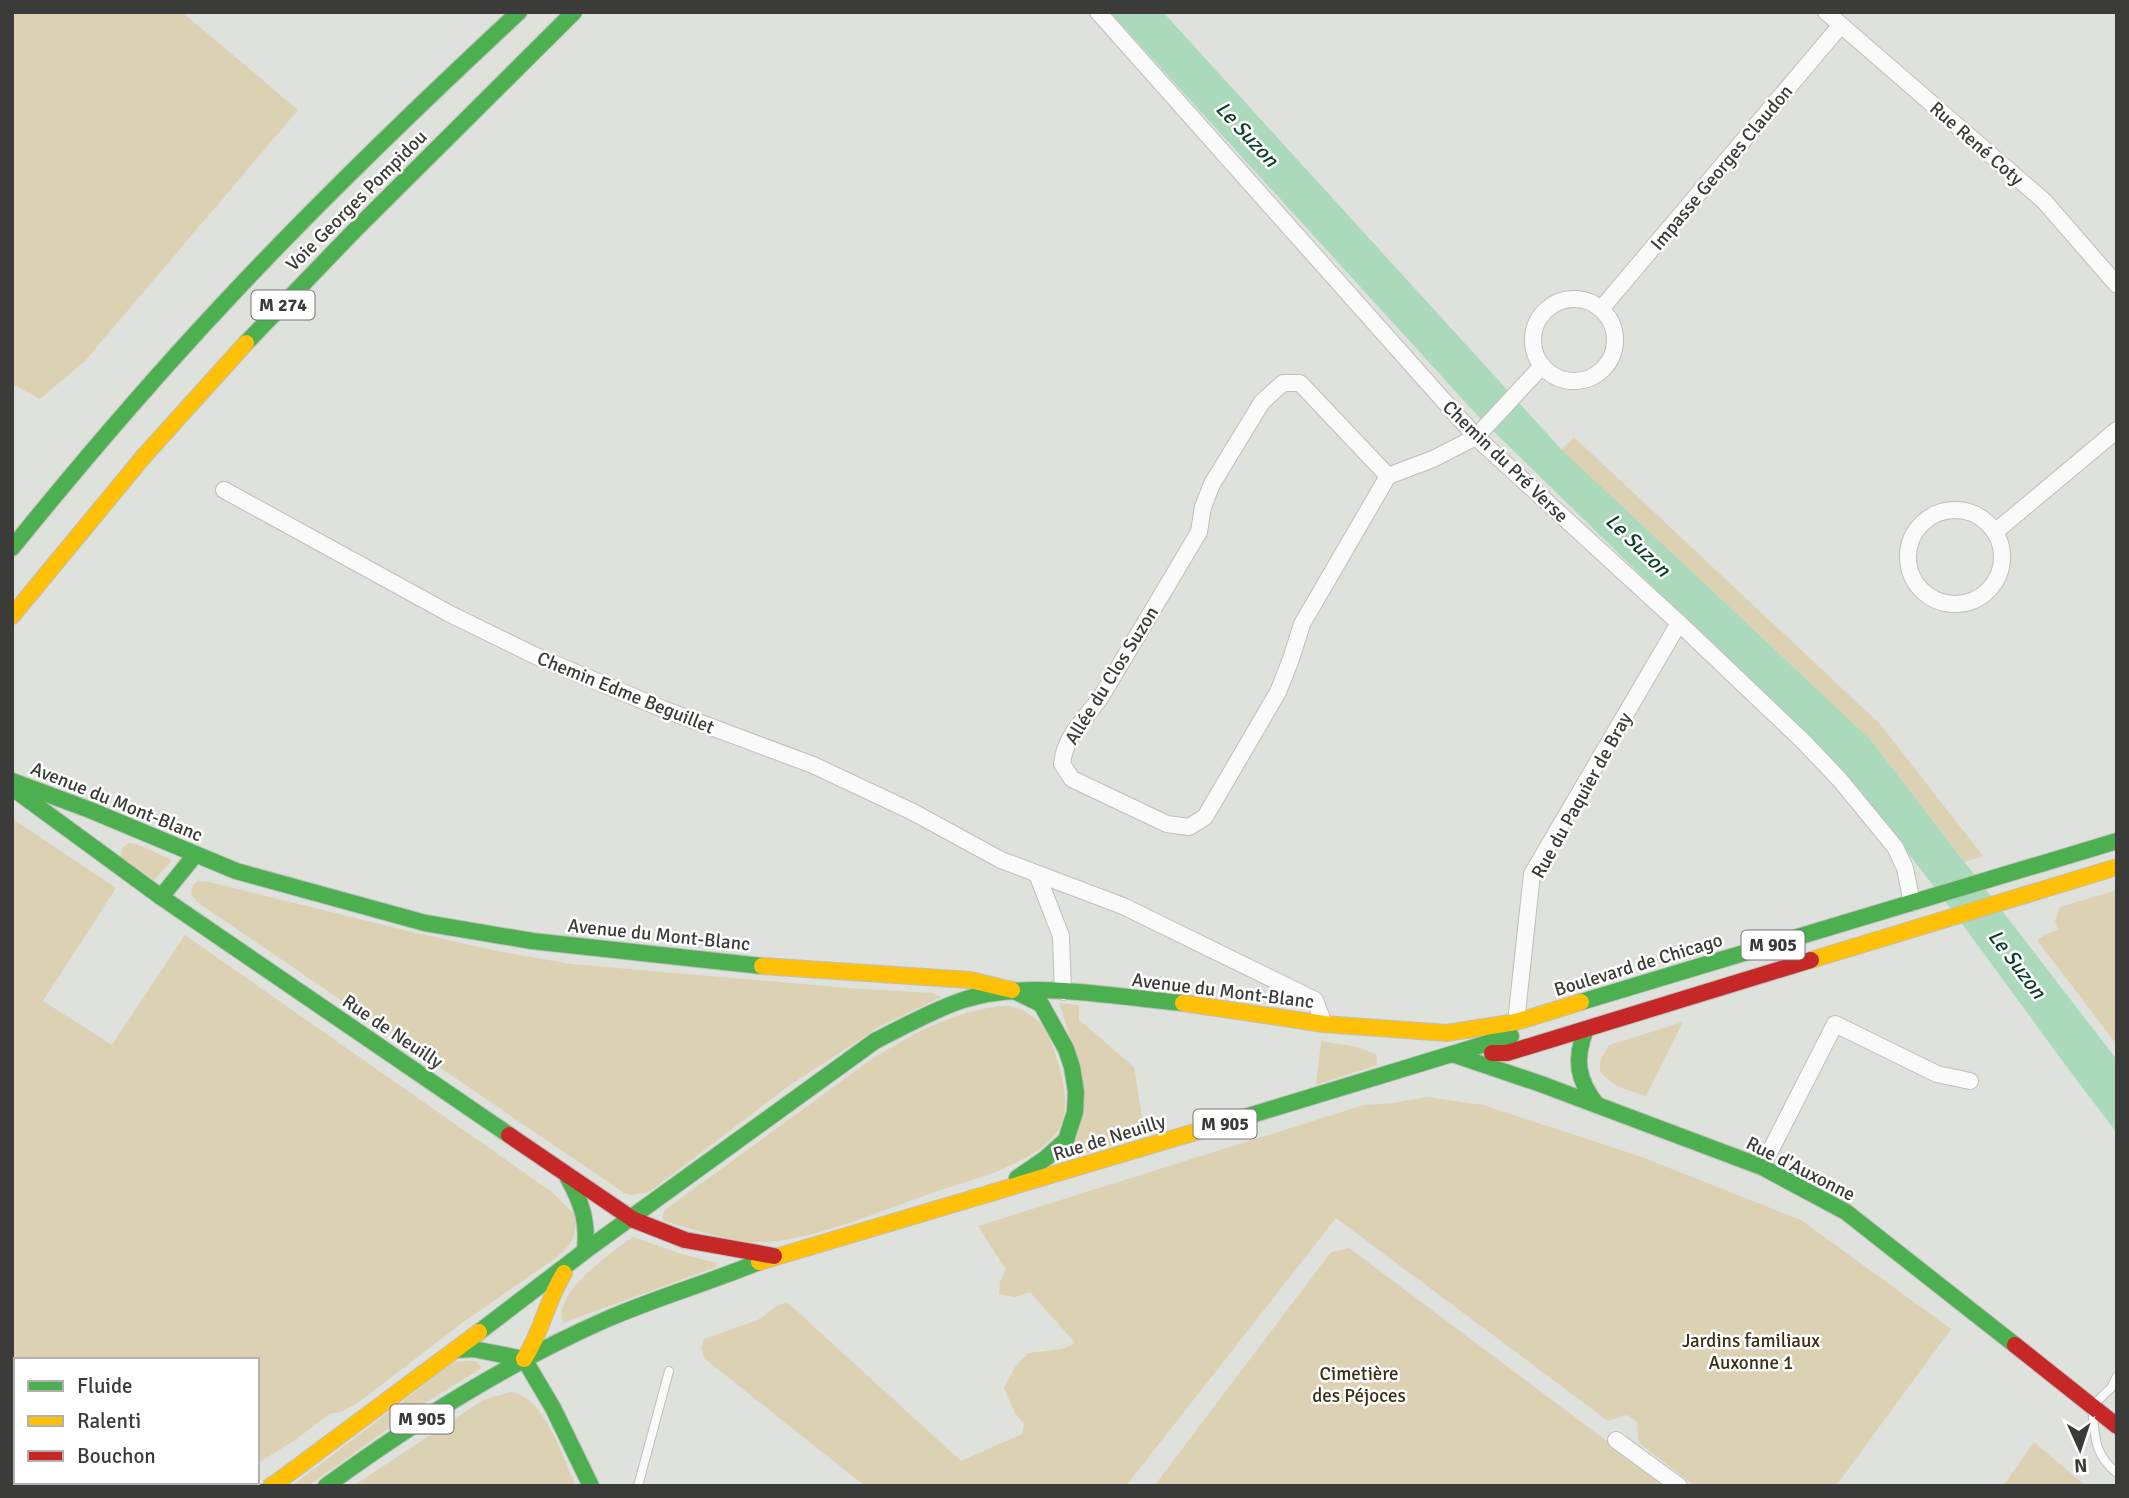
<svg xmlns="http://www.w3.org/2000/svg" width="2129" height="1498" font-family="Signika,sans-serif">
  <style>
    .green { fill: #ddd1b4 }
    .water { fill: #abd9bc }
    .lines { fill: none; stroke-linecap: round; stroke-linejoin: round }
    .lane-casing { stroke: #bebfbb; stroke-width: 10 }
    .street-casing { stroke: #bebfbb; stroke-width: 18 }
    .fast-casing { stroke: #bebfbb; stroke-width: 18 }
    .slow-casing { stroke: #bebfbb; stroke-width: 18 }
    .jam-casing { stroke: #bebfbb; stroke-width: 18 }
    .lane { stroke: #fafafa; stroke-width: 8 }
    .street { stroke: #fafafa; stroke-width: 16 }
    .fast { stroke: #4caf50; stroke-width: 16 }
    .slow { stroke: #ffc107; stroke-width: 16 }
    .jam { stroke: #c62828; stroke-width: 16 }
    .labels { text-anchor: middle; stroke-width: 5; stroke-linejoin: round; paint-order: stroke }
    .shield { fill: #fff; stroke: #767674; stroke-width: 2 }
    .shield-label { font-size: 18px; font-weight: bold; fill: #3b3c39 }
    .street-label { font-size: 19px; fill: #3b3c39; stroke: #fff }
    .park-label { font-size: 19px; fill: #3c2f13; stroke: #fff }
    .water-label { font-size: 21px; font-style: italic; fill: #0c4027; stroke: #fff }
  </style>
  <rect width="100%" height="100%" fill="#dfe1dc"/>
  <g class="green">
    <polygon points="12,12 182,12 298,110 85,361 40,399 12,384"/>
    <polygon points="1574,437 1880,724 1983,856 1965,862 1870,739 1561,450"/>
    <path d="M12,818L116,888L43,1001L112,1045L185,935L552,1192L576,1216C575,1238 574,1242 557,1257L462,1323L359,1402L341,1412L329,1414L298,1438L257,1464V1360H16V1482H229L223,1486H12Z"/>
    <polygon points="129,843 136,844 172,860 154,880 121,857 122,848"/>
    <polygon points="198,881 210,882 412,932 502,952 571,964 848,988 933,993 941,997 879,1027 790,1085 649,1192 632,1195 624,1193 197,902 191,894 193,885"/>
    <polygon points="2117,890 2117,1045 2037,940 2046,934 2058,930 2055,921 2060,907"/>
    <polygon points="1059,1003 1079,1005 1079,1020 1134,1067 1145,1135 1059,1161 1080,1067"/>
    <path d="M1006,1006C1028,1008 1045,1023 1052,1044C1060,1068 1072,1102 1060,1127C1052,1143 1031,1156 1015,1163C991,1176 961,1183 935,1192C885,1209 820,1238 767,1242C732,1244 697,1230 664,1221L662,1217L665,1210L869,1061C910,1035 956,1009 1006,1006Z"/>
    <path d="M1683,1022L1646,1096C1628,1090 1612,1087 1600,1071V1061L1609,1045Z"/>
    <polygon points="1321,1041 1357,1047 1376,1054 1377,1065 1316,1085"/>
    <polygon points="1427,1097 1483,1105 1639,1156 1801,1220 1951,1329 1836,1486 1695,1486 1639,1443 1637,1422 1627,1415 1608,1421 1336,1218 1126,1486 865,1486 705,1359 701,1349 704,1339 758,1320 777,1306 787,1302 961,1461 1022,1434 1024,1424 1015,1413 1004,1388 1015,1367 1028,1353 1063,1349 1075,1343 1030,1292 1015,1297 999,1294 1000,1282 1006,1270 978,1226 1364,1105 1393,1103"/>
    <path d="M633,1237L681,1254L718,1263L716,1267L563,1323C551,1294 613,1251 633,1237Z"/>
    <polygon points="1349,1248 1667,1486 1154,1486 1331,1252"/>
    <polygon points="465,1361 476,1361 482,1368 420,1406 308,1486 292,1486 454,1362"/>
    <path d="M510,1392C544,1395 563,1458 576,1486H353L483,1400Z"/>
    <polygon points="2034,1442 2086,1486 2003,1486"/>
  </g>
  <path class="water" d="M1110,12H1163L1561,449L1870,739L2117,1060V1133C2020,1008 1934,875 1828,758L1477,415Z"/>
  <g class="lines">
    <defs>
      <g id="lane">
        <path d="M2117,1376L2111,1388L2092,1406C2095,1435 2093,1454 2117,1473"/>
        <polyline points="638,1486 669,1371"/>
      </g>
      <g id="street">
        <polyline points="1098,12 1476,437 1679,623 1804,742 1840,780 1895,847 1905,868 1912,903"/>
        <polyline points="1826,12 2044,201 2117,285"/>
        <circle cx="1574" cy="340" r="41"/>
        <polyline points="1601,309 1841,25"/>
        <path d="M1388,476L1300,383H1283L1262,402L1212,484L1203,507L1199,532L1102,695C1086,719 1065,734 1062,764L1072,779L1167,824L1189,827L1205,817L1278,692L1291,659L1302,624L1388,476L1433,459L1476,437L1542,366"/>
        <polyline points="224,490 450,614 538,657 663,709 813,765 913,812 1001,860 1123,906 1315,1000 1324,1024"/>
        <circle cx="1955" cy="557" r="47"/>
        <polyline points="1995,532 2117,430"/>
        <polyline points="1037,874 1061,936 1063,992"/>
        <polyline points="1516,1022 1532,874 1679,623"/>
        <polyline points="1762,1167 1835,1024 1937,1074 1970,1081"/>
        <polyline points="1616,1440 1679,1486"/>
      </g>
      <g id="fast">
        <polyline points="246,343 355,230 574,12"/>
        <path d="M12,548C80,464 150,382 224,303C318,202 418,106 519,12"/>
        <polyline points="12,781 90,810 236,871 425,923 532,941 762,966"/>
        <polyline points="15,790 161,897 509,1135"/>
        <polyline points="161,897 195,855"/>
        <polyline points="1016,992 1041,1004 1066,1049 1072,1067 1076,1092 1075,1112 1066,1140 1046,1158 1017,1178"/>
        <polyline points="1581,1002 2117,841"/>
        <path d="M1586,1029C1574,1059 1577,1080 1597,1105"/>
        <polyline points="1455,1055 1541,1084 1762,1167 1846,1212 2015,1345"/>
        <polyline points="1212,1127 1511,1036"/>
        <path d="M568,1178C582,1203 588,1222 585,1250"/>
        <path d="M479,1332L589,1248L875,1041C903,1027 933,1010 963,1000C1028,979 1115,997 1183,1003"/>
        <polyline points="456,1350 473,1349 524,1359 553,1408 591,1486"/>
        <path d="M326,1486C414,1422 505,1364 605,1320C655,1298 708,1283 759,1262"/>
      </g>
      <g id="slow">
        <polyline points="12,616 144,456 246,343"/>
        <polyline points="1811,960 2117,867"/>
        <polyline points="762,966 970,980 1012,990"/>
        <polyline points="1183,1003 1324,1024 1447,1033 1516,1022 1581,1002"/>
        <polyline points="759,1262 1212,1127"/>
        <path d="M524,1359C543,1330 546,1302 564,1273"/>
        <polyline points="271,1486 274,1484"/>
        <polyline points="272,1486 479,1332"/>
      </g>
      <g id="jam">
        <polyline points="1492,1053 1507,1053 1811,960"/>
        <polyline points="509,1135 634,1220"/>
        <polyline points="634,1220 685,1240 774,1256"/>
        <polyline points="2015,1345 2117,1426"/>
      </g>
    </defs>
    <use href="#lane" class="lane-casing"/>
    <use href="#street" class="street-casing"/>
    <use href="#fast" class="fast-casing"/>
    <use href="#slow" class="slow-casing"/>
    <use href="#jam" class="jam-casing"/>
    <use href="#lane" class="lane"/>
    <use href="#street" class="street"/>
    <use href="#fast" class="fast"/>
    <use href="#slow" class="slow"/>
    <use href="#jam" class="jam"/>
  </g>
  <g class="labels">
    <g class="shield">
      <rect x="251.5" y="290.5" width="63" height="29" rx="5"/>
      <rect x="1741.5" y="930.5" width="63" height="29" rx="5"/>
      <rect x="1193.5" y="1109.5" width="63" height="29" rx="5"/>
      <rect x="390.5" y="1404.5" width="63" height="29" rx="5"/>
    </g>
    <g class="shield-label">
      <text x="283" y="311">M 274</text>
      <text x="1773" y="951">M 905</text>
      <text x="1225" y="1130">M 905</text>
      <text x="422" y="1425">M 905</text>
    </g>
    <g class="street-label">
      <text transform="translate(1977 143) rotate(41)" y="7">Rue René Coty</text>
      <text transform="translate(1721 167) rotate(-50)" y="7">Impasse Georges Claudon</text>
      <text transform="translate(356 200) rotate(-45)" y="7">Voie Georges Pompidou</text>
      <text transform="translate(1506 461) rotate(44)" y="7">Chemin du Pré Verse</text>
      <text transform="translate(1111 675) rotate(-58)" y="7">Allée du Clos Suzon</text>
      <text transform="translate(626 692) rotate(22)" y="7">Chemin Edme Beguillet</text>
      <text transform="translate(1581 795) rotate(-61)" y="7">Rue du Paquier de Bray</text>
      <text transform="translate(117 801) rotate(22)" y="7">Avenue du Mont-Blanc</text>
      <text transform="translate(659 934) rotate(6)" y="7">Avenue du Mont-Blanc</text>
      <text transform="translate(1638 964) rotate(-17)" y="7">Boulevard de Chicago</text>
      <text transform="translate(1223 990) rotate(7)" y="7">Avenue du Mont-Blanc</text>
      <text transform="translate(393 1031) rotate(34)" y="7">Rue de Neuilly</text>
      <text transform="translate(1109 1137) rotate(-17)" y="7">Rue de Neuilly</text>
      <text transform="translate(1801 1168) rotate(27)" y="7">Rue d'Auxonne</text>
    </g>
    <g class="park-label">
      <text x="1751" y="1347">Jardins familiaux<tspan x="1751" dy="22">Auxonne 1</tspan></text>
      <text x="1359" y="1380">Cimetière<tspan x="1359" dy="22">des Péjoces</tspan></text>
    </g>
    <g class="water-label">
      <text transform="translate(1247 134) rotate(47)" y="7">Le Suzon</text>
      <text transform="translate(1638 545) rotate(44)" y="7">Le Suzon</text>
      <text transform="translate(2017 964) rotate(53)" y="7">Le Suzon</text>
    </g>
  </g>
  <rect width="2129" height="1498" fill="none" stroke="#3b3c39" stroke-width="28"/>
  <rect x="14" y="1358" width="245" height="126" fill="#ffffff" stroke="#b1b1b0" stroke-width="2"/>
  <rect x="28" y="1381" width="35" height="10" fill="#4caf50" stroke="#b1b1b0" stroke-width="2"/>
  <text x="77" y="1393" font-size="21" fill="#3b3c39">Fluide</text>
  <rect x="28" y="1416" width="35" height="10" fill="#ffc107" stroke="#b1b1b0" stroke-width="2"/>
  <text x="77" y="1428" font-size="21" fill="#3b3c39">Ralenti</text>
  <rect x="28" y="1451" width="35" height="10" fill="#c62828" stroke="#b1b1b0" stroke-width="2"/>
  <text x="77" y="1463" font-size="21" fill="#3b3c39">Bouchon</text>
  <g transform="translate(2080 1449) rotate(177)" stroke="#ffffff" stroke-width="5" paint-order="stroke">
  <path d="M0-5L12 26L0 18L-12 26Z" fill="#3b3c39"/>
  <text y="-10" font-size="19" font-weight="bold" text-anchor="middle" fill="#3b3c39">N</text>
  </g>
</svg>
